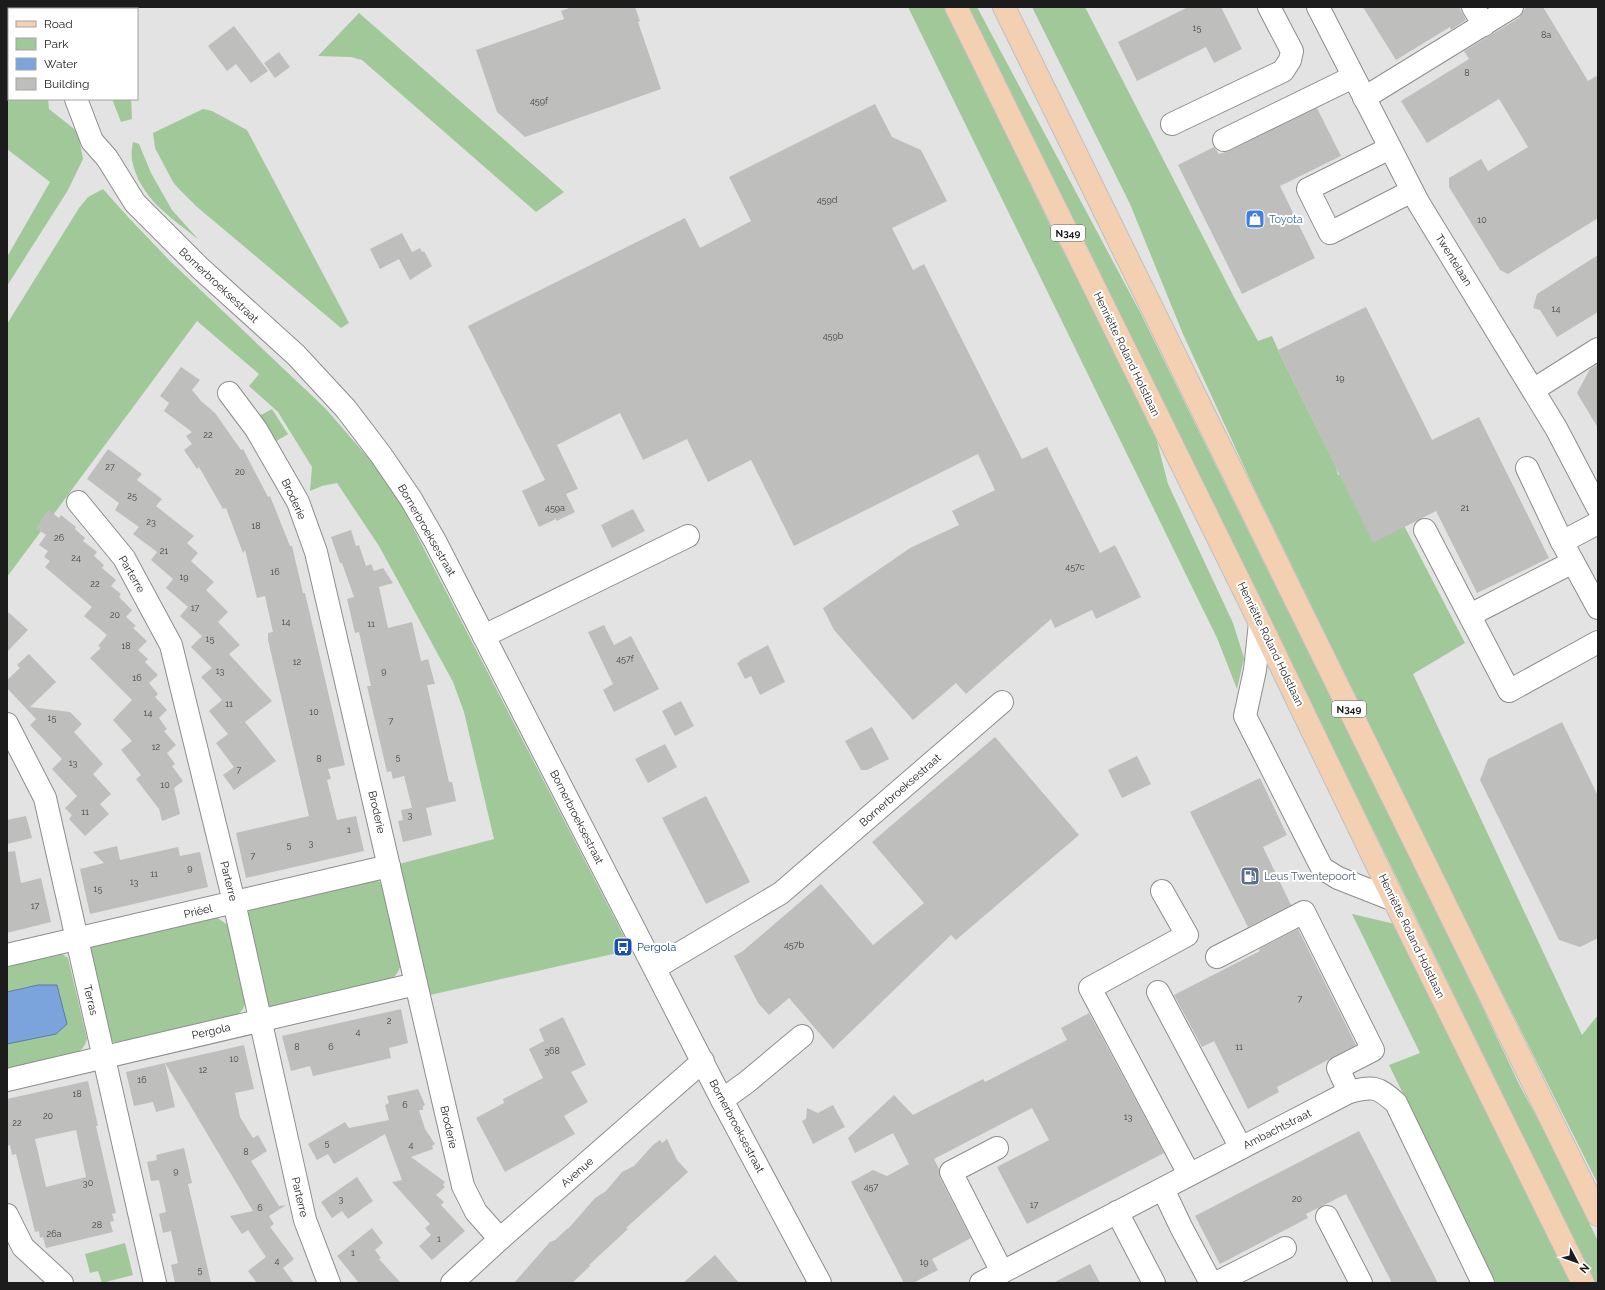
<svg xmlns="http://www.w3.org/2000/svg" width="1605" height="1290" font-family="Raleway,sans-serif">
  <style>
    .green { fill: #a1c899 }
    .water { fill: #7ba4dd; stroke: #5e7ba3 }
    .building { fill: #bebebd; fill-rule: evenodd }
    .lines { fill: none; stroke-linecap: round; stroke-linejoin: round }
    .minor-casing { stroke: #8d8d8e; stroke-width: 24 }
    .major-casing { stroke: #bfbfbf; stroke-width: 24 }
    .minor { stroke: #fff; stroke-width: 22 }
    .major { stroke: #f3d0b1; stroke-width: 22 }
    .labels { text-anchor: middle; stroke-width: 4; stroke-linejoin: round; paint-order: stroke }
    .number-label { font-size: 9px; fill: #444 }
    .shield { fill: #fff; stroke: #606060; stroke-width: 1 }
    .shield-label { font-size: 10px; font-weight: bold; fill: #1c1c1c }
    .shop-label { font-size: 11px; fill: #366cbe; stroke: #fff; text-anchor: start }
    .street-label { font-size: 11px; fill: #1c1c1c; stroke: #fff }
    .service-label { font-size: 11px; fill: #4e5e75; stroke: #fff; text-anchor: start }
    .transit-label { font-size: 11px; fill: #164399; stroke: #fff; text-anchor: start }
  </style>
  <rect width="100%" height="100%" fill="#e3e3e4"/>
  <g class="green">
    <polygon points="7,7 38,7 38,9 9,9 9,99 48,99 49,109 78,132 83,159 68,190 7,286 7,257 50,182 7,149"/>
    <polygon points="908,7 944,7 1053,231 1154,430 1168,484 1233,623 1244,658 1237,689 1217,638"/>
    <polygon points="968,7 977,7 1140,312 1313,662 1402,838 1519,1084 1543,1129 1598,1241 1598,1283 1595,1283 1372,827"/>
    <polygon points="1032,7 1085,7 1236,301 1258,341 1272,336 1279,352 1336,467 1338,475 1370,460 1465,643 1413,674 1582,1035 1598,1015 1598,1184 1443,875 1252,484 1183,334 1130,204"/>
    <polygon points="359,13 564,192 536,212 362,60 351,57 318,56"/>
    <polygon points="112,99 131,99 132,119 121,122"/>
    <polygon points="203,109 212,111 247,130 349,323 341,328 196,206 179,189 173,182 155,148 153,133"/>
    <path d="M133,142L139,144L151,173L172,210L198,239C170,217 139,197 132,160C131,154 132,147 133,142Z"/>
    <polygon points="103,189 128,217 170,261 326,409 390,483 631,950 430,995 399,864 494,839 464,712 453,682 379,546 337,483 322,486 310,491 312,467 278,412 249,386 259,374 197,321 7,577 7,324 79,208 88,197"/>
    <polygon points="272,409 288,434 275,442 259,416"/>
    <path d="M372,877L384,885L402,959C400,970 397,975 389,982L272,1008L263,1000L245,917L250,910L260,905Z"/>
    <polygon points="1352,914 1395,924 1571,1283 1496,1283 1389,1065 1420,1053"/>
    <polygon points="216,917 228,925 246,1002 243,1009 235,1018 122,1044 111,1041 89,954 91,947 98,943"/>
    <path d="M51,954H62L68,958L87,1039C85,1046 82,1050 75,1054L7,1070V1044L56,1034L38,985L7,992V964Z"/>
    <polygon points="125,1243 133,1275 102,1283 98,1271 90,1273 85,1254"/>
  </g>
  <polygon class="water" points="38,985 57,985 67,1024 56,1034 7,1044 7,992"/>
  <g class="building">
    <polygon points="572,7 635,7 640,21 638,22 661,89 525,137 497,112 476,50 564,19 561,11"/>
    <polygon points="1188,7 1221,7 1242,49 1214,63 1206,47 1137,81 1118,42"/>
    <polygon points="1363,7 1459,7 1466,20 1451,30 1450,27 1396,60"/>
    <polygon points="1526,7 1543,7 1588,81 1598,75 1598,218 1508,274 1500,270 1449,187 1449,178 1481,159 1488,171 1528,147 1499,99 1427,143 1401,101 1469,59 1464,51 1519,18"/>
    <polygon points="234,26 268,71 251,83 236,64 227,71 208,46"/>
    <polygon points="279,52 290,67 275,78 264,63"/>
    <polygon points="875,104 892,137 921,150 947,201 892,228 913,270 924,264 1022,459 1047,447 1100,553 1115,545 1141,597 1096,619 1092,610 1055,628 1051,619 966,694 956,683 913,720 834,630 823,608 910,548 959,525 952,511 995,490 978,454 794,546 751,460 708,482 687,439 643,460 620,413 557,445 578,489 566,494 575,512 557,521 556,519 539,527 522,491 545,480 468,326 685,218 700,248 751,221 729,177"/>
    <polygon points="1317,108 1341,156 1280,186 1315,258 1242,294 1178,165 1214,147 1219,154 1229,151"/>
    <polygon points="402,233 412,252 420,248 422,252 424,251 432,266 410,280 399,259 380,269 370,249"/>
    <polygon points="1598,255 1598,312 1557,337 1540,310 1533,308 1537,294"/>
    <polygon points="1366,307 1432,440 1479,417 1549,558 1477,593 1436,511 1373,543 1278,350"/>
    <polygon points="1598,364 1598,428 1577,393 1590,369"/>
    <polygon points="181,367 200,380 192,390 201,401 215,413 241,450 243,449 268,497 270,496 290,546 292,546 303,593 305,593 345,765 328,769 331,779 327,780 337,820 356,816 364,851 246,878 236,833 309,816 268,640 268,633 273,632 265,596 257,598 245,550 243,553 226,508 223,509 199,467 197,469 184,450 192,444 186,436 192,432 164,411 169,403 160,396"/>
    <polygon points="108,449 142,474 137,480 162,499 156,506 194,536 187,543 198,553 191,561 214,582 206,590 228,612 218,622 240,645 229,654 272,701 245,722 276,761 234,790 223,775 234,767 216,743 228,734 209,711 222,700 201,677 212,668 191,647 202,636 180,616 188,607 166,588 173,579 151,560 157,552 133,534 139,527 115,510 119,503 87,479"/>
    <polygon points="633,509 645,531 612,548 601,525"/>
    <polygon points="48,510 59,518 61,515 76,527 75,529 85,538 83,541 97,552 94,556 104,565 102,568 116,580 111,586 121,594 119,597 132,610 126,617 136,626 133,628 147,641 138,650 148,659 145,662 158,675 149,683 158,694 155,697 167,710 159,718 167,729 164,731 176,745 167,753 175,764 172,766 183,781 174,788 180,814 162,821 159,809 136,779 141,775 121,750 132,741 113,720 132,700 90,658 101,648 98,646 107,635 84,616 92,607 45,567 50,561 44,557 48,551 39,545 46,535 36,528"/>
    <polygon points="351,530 356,546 359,545 366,566 371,564 374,571 383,568 393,583 379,587 388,628 412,622 421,661 428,659 435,684 427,685 449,782 452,782 456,801 426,808 432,835 403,842 398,821 403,820 401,810 412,808 404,776 393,779 391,771 387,772 367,686 371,686 359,632 355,633 347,599 354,597 342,563 340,563 331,537"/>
    <polygon points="7,611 28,630 7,652"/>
    <polygon points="604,625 614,645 631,636 659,689 614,712 603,690 613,684 588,632"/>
    <polygon points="768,645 785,682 760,695 751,676 745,679 737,663 740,662 739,661"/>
    <polygon points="29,654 56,682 30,707 70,712 82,724 74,732 103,764 93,774 111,794 100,804 109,814 85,836 69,819 72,815 65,808 77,796 52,769 62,759 30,725 36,719 7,688 7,680 20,668 17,665"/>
    <polygon points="681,701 694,726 675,736 662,711"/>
    <polygon points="1562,722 1598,796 1598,938 1580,947 1559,940 1480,780 1488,759"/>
    <polygon points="872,727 889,759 867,770 861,770 845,741"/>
    <polygon points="995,737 1079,835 956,940 951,935 833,1049 789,998 769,1015 758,1003 734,956 743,951 821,884 873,945 924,903 872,842"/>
    <polygon points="665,744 677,767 648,783 635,759"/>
    <polygon points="1137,756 1151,784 1122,798 1108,770"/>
    <polygon points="1260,778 1287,835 1263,847 1291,905 1248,927 1190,812"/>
    <polygon points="706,796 750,882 706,904 662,818"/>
    <polygon points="26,816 32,838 7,844 7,820"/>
    <polygon points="117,846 120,860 178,847 180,856 200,852 208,887 90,914 80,869 104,863 93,852"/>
    <polygon points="15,851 21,883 41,878 51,922 7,933 7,852"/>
    <polygon points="1298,929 1356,1045 1277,1087 1279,1092 1248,1109 1214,1041 1202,1047 1174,995 1260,951 1259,949"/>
    <polygon points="401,1009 408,1043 389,1048 391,1058 313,1076 310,1066 291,1071 282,1036"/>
    <polygon points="1089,1013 1164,1153 1027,1224 997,1167 1049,1140 1032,1108 934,1159 939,1169 940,1178 971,1238 932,1259 938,1270 913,1283 904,1283 851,1182 873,1170 887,1176 909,1164 893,1133 855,1153 848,1138 894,1095 913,1115 983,1079 985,1082 1067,1040 1061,1028"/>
    <polygon points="563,1017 586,1065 571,1072 588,1102 564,1116 575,1134 505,1172 476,1118 504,1103 503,1099 543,1078 529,1049 544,1041 539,1029"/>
    <polygon points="244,1045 254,1089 235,1093 240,1117 253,1138 258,1135 267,1151 251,1161 279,1206 286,1205 269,1216 274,1224 270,1227 294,1259 283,1268 294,1283 257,1283 248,1271 266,1257 248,1230 242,1234 230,1216 253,1211 165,1063"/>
    <polygon points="165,1063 175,1107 156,1112 153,1102 134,1106 126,1072"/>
    <path d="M88,1081L98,1126H96L116,1213L112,1214L114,1221L110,1222L113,1232L46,1248L43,1237L40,1238L39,1231L35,1232L16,1154L12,1155L10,1145L7,1146V1099ZM76,1130L86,1177L46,1187L35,1139Z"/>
    <polygon points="418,1089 425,1105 423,1106 423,1110 419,1110 425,1129 435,1144 432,1146 433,1149 411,1157 445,1182 443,1185 445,1187 436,1195 444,1202 441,1205 465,1231 432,1260 419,1246 431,1235 425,1228 430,1224 392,1182 402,1180 385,1134 334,1164 328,1154 317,1160 308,1144 345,1122 349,1128 389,1120 385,1105 389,1103 387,1096"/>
    <polygon points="833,1105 845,1127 813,1144 802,1121 806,1119 807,1108 818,1113"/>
    <polygon points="1359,1131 1438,1283 1392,1283 1346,1194 1306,1214 1308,1218 1220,1264 1195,1216"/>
    <polygon points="667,1139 677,1160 688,1172 626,1228 628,1229 589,1265 590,1266 572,1283 514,1283 550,1242 555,1240 568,1228 568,1229 595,1198 606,1191 622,1172 634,1166 653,1145 660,1140 662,1143"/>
    <polygon points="184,1148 192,1183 188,1184 211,1283 175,1283 171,1265 178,1263 171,1231 163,1233 159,1214 166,1212 159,1180 151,1181 147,1162 157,1160 156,1155"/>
    <polygon points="357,1177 373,1201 348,1219 342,1211 332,1218 321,1202"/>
    <polygon points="372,1228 383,1243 375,1250 381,1258 379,1259 401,1283 359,1283 337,1256"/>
    <polygon points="715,1255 739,1283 683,1283"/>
    <polygon points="1090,1264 1100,1283 1053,1283"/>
  </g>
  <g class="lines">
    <defs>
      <g id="minor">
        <polyline points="63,7 63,9"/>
        <polyline points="1318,7 1418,202 1556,428 1598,508"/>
        <polyline points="1473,7 1484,25"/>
        <polyline points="90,9 90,7"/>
        <polyline points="1364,98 1512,7"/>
        <polyline points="76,99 92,141 107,158 135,203 200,268 296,355 346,409 381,455 411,499 435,541 722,1100 820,1283"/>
        <polyline points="1172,124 1283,71 1290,60 1292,51 1269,7"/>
        <polyline points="1224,140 1353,77"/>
        <polyline points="1390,148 1308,189 1330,233 1412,191"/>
        <polyline points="1533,390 1598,349"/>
        <polyline points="229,393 256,429 298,502 316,552 463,1186 476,1212 500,1239"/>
        <polyline points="78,502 124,558 171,645 234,902 305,1220 329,1283"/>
        <polyline points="1425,530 1509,691 1598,642"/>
        <polyline points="1562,542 1598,523"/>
        <polyline points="1573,562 1598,608"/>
        <polyline points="1470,615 1573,562 1562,542 1527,468"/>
        <polyline points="1260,623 1255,670 1245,716 1322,868 1338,878 1394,900"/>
        <polyline points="484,636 688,536"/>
        <polyline points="7,724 45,798 155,1283"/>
        <polyline points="1162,891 1187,935 1090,988 1189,1174"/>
        <polyline points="7,955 389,866"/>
        <polyline points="1217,957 1304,912 1373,1050 1338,1068 1349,1092"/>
        <polyline points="655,968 781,893 1002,702"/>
        <polyline points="1158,992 1241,1148"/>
        <polyline points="7,1080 416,984"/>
        <polyline points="722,1100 747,1082 802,1036"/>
        <polyline points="997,1148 951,1172 1002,1272"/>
        <polyline points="1163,1189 1181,1227 1211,1283"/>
        <polyline points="1117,1212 1154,1283"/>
        <polyline points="7,1215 23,1247 62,1283"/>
        <polyline points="1327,1217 1361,1283"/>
        <polyline points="452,1283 500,1239 703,1061"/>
        <path d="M981,1283L1349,1092C1373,1086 1377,1086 1396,1103L1483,1283"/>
        <polyline points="1216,1283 1285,1248"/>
      </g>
      <g id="major">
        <polyline points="956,7 1260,623 1394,900 1583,1283"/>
        <polyline points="1004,7 1598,1215"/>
      </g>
    </defs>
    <use href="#minor" class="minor-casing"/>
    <use href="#major" class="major-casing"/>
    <use href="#minor" class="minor"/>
    <use href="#major" class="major"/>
  </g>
  <defs>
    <symbol id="shop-square" viewBox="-11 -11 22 22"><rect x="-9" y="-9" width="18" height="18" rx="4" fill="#3f7fe0" stroke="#fff"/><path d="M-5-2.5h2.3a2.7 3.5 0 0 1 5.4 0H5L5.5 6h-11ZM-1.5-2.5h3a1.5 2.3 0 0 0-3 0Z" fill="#fff"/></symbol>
    <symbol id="fuel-square" viewBox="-11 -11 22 22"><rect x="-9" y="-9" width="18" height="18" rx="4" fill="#5c6f8a" stroke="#fff"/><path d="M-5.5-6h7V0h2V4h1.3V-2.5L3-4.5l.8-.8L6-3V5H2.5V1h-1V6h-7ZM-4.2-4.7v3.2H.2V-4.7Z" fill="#fff"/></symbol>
    <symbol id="bus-square" viewBox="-11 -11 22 22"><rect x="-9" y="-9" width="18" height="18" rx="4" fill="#1a4fb4" stroke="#fff"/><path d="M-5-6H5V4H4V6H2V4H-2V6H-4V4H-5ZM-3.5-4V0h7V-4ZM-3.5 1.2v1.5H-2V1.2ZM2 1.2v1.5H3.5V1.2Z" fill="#fff"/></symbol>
  </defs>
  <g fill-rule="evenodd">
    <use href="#shop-square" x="1244" y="208" width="22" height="22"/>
    <use href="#fuel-square" x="1239" y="865" width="22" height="22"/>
    <use href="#bus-square" x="612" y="936" width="22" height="22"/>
  </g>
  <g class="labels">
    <g class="number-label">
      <text x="1197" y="31">15</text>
      <text x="1546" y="38">8a</text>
      <text x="1467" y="76">8</text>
      <text x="539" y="104">459f</text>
      <text x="827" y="203">459d</text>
      <text x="1482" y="223">10</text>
      <text x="1556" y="312">14</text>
      <text x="833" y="339">459b</text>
      <text x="1340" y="381">19</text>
      <text x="208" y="438">22</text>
      <text x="110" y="470">27</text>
      <text x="240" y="475">20</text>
      <text x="132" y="499">25</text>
      <text x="555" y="511">459a</text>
      <text x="1465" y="511">21</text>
      <text x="151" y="525">23</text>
      <text x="256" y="529">18</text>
      <text x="59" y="541">26</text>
      <text x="164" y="554">21</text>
      <text x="76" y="561">24</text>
      <text x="1075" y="570">457c</text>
      <text x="275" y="575">16</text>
      <text x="184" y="580">19</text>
      <text x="95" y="587">22</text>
      <text x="195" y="611">17</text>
      <text x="115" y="618">20</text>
      <text x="286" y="625">14</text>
      <text x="371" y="627">11</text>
      <text x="210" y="642">15</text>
      <text x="126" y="649">18</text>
      <text x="625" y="662">457f</text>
      <text x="297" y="665">12</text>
      <text x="220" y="674">13</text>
      <text x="384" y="674">9</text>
      <text x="137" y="681">16</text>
      <text x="229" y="707">11</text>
      <text x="314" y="715">10</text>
      <text x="148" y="716">14</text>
      <text x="52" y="721">15</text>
      <text x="391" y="724">7</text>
      <text x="156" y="750">12</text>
      <text x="398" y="760">5</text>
      <text x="319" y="762">8</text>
      <text x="73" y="766">13</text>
      <text x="239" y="773">7</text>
      <text x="165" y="788">10</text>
      <text x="85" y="815">11</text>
      <text x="410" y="818">3</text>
      <text x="349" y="833">1</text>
      <text x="311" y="846">3</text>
      <text x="289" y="848">5</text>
      <text x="253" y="859">7</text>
      <text x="190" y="871">9</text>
      <text x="154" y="877">11</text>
      <text x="134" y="885">13</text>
      <text x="98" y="892">15</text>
      <text x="35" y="909">17</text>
      <text x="794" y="948">457b</text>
      <text x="1300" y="1002">7</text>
      <text x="389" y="1024">2</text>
      <text x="358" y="1035">4</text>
      <text x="297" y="1050">8</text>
      <text x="331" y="1050">6</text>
      <text x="1239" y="1050">11</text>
      <text x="552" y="1054">368</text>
      <text x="234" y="1062">10</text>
      <text x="203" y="1073">12</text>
      <text x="142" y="1083">16</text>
      <text x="77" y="1097">18</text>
      <text x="405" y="1108">6</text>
      <text x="48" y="1119">20</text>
      <text x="1128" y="1120">13</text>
      <text x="17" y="1126">22</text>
      <text x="327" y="1146">5</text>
      <text x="411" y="1148">4</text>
      <text x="246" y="1155">8</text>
      <text x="176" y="1174">9</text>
      <text x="88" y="1186">30</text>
      <text x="871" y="1190">457</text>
      <text x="341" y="1202">3</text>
      <text x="1297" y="1202">20</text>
      <text x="1034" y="1208">17</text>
      <text x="260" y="1211">6</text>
      <text x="97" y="1228">28</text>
      <text x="54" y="1237">26a</text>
      <text x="439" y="1242">1</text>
      <text x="353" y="1256">1</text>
      <text x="277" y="1264">4</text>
      <text x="924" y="1265">19</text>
      <text x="200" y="1273">5</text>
    </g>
    <g class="shield">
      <rect x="1051" y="225" width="34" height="16" rx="3"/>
      <rect x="1332" y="701" width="34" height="16" rx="3"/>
    </g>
    <g class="shield-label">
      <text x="1068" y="237">N349</text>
      <text x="1349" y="713">N349</text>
    </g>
    <g class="shop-label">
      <text x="1269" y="223">Toyota</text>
    </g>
    <g class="street-label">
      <text transform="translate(1454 260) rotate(58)" y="4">Twentelaan</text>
      <text transform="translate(219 285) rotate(43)" y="4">Bornerbroeksestraat</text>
      <text transform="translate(1127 354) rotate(64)" y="4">Henriëtte Roland Holstlaan</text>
      <text transform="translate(294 499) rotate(65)" y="4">Broderie</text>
      <text transform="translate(427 530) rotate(60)" y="4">Bornerbroeksestraat</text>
      <text transform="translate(132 574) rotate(60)" y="4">Parterre</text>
      <text transform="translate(1271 644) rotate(64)" y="4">Henriëtte Roland Holstlaan</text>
      <text transform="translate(900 790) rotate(-41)" y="4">Bornerbroeksestraat</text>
      <text transform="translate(377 812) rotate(77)" y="4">Broderie</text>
      <text transform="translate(577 817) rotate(63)" y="4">Bornerbroeksestraat</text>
      <text transform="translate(229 881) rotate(76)" y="4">Parterre</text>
      <text transform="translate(198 911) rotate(-13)" y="4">Priëel</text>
      <text transform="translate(1412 936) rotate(64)" y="4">Henriëtte Roland Holstlaan</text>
      <text transform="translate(91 1000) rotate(77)" y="4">Terras</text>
      <text transform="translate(211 1031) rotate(-13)" y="4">Pergola</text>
      <text transform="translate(737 1126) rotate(62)" y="4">Bornerbroeksestraat</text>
      <text transform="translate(449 1127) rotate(77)" y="4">Broderie</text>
      <text transform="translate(1277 1129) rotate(-27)" y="4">Ambachtstraat</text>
      <text transform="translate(577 1172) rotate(-41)" y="4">Avenue</text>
      <text transform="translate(300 1197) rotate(77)" y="4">Parterre</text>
    </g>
    <g class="service-label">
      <text x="1264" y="880">Leus Twentepoort</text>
    </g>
    <g class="transit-label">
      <text x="637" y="951">Pergola</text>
    </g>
  </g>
  <rect width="1605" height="1290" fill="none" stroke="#1c1c1c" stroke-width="16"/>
  <rect x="8" y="8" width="130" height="92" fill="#ffffff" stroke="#a4a4a4"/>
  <rect x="16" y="21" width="20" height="6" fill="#f3d0b1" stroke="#a4a4a4"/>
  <text x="44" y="28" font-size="12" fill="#1c1c1c">Road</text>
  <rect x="16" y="38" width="20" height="12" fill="#a1c899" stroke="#a4a4a4"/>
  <text x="44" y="48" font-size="12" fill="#1c1c1c">Park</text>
  <rect x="16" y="58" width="20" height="12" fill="#7ba4dd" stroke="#a4a4a4"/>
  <text x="44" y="68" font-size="12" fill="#1c1c1c">Water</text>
  <rect x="16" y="78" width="20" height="12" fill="#bebebd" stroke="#a4a4a4"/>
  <text x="44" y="88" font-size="12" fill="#1c1c1c">Building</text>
  <g transform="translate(1577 1262) rotate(131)" stroke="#ffffff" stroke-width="3" paint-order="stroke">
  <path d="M0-3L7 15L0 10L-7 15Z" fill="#1c1c1c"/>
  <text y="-6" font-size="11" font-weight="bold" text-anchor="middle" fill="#1c1c1c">N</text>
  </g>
</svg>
